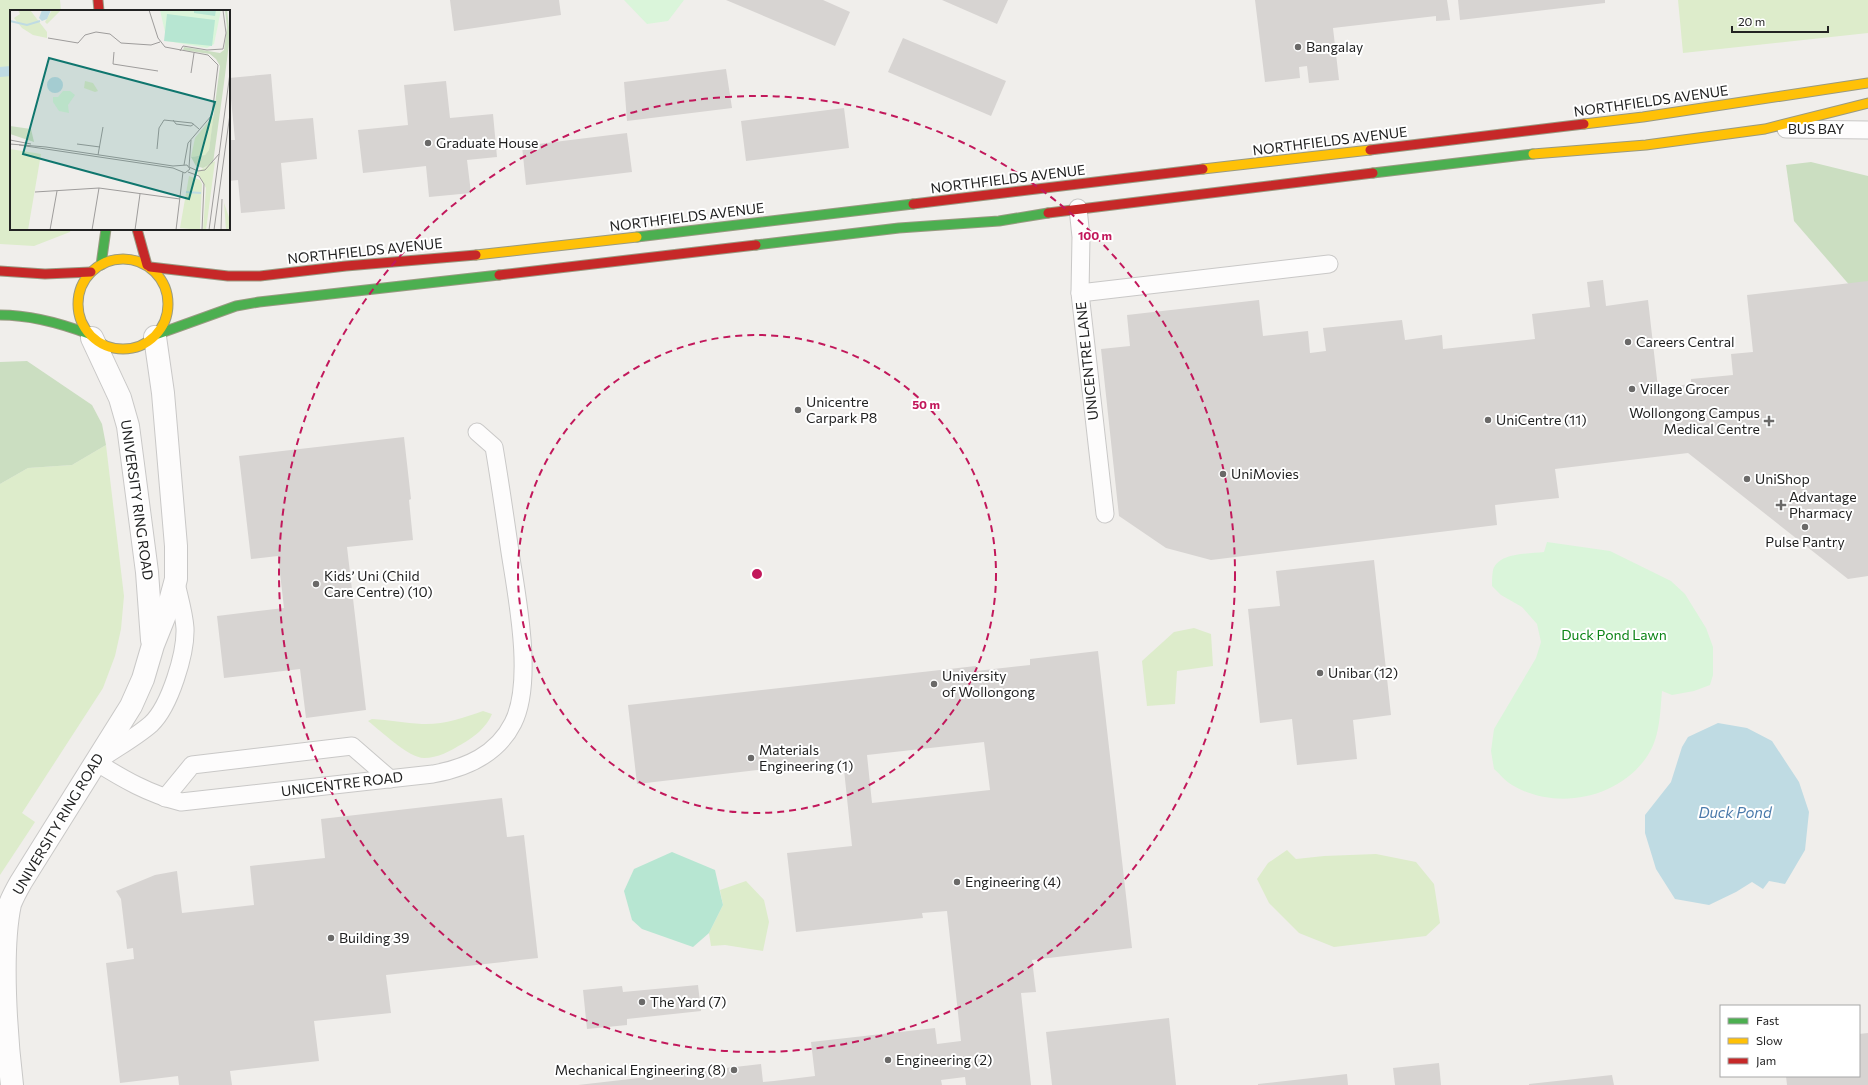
<svg xmlns="http://www.w3.org/2000/svg" width="1868" height="1085" font-family="Commissioner,sans-serif">
  <style>
    .grass { fill: #ddeccb }
    .forest { fill: #cbdec1 }
    .park { fill: #daf5da }
    .pitch { fill: #b7e6d2 }
    .water { fill: #bfdbe3 }
    .lines { fill: none; stroke-linecap: round; stroke-linejoin: round }
    .stream { stroke: #bfdbe3; stroke-width: 10 }
    .building { fill: #d7d4d2; fill-rule: evenodd }
    .lane-casing { stroke: #c9c8c7; stroke-width: 19 }
    .street-casing { stroke: #c9c8c7; stroke-width: 24 }
    .fast-casing { stroke: #999a82; stroke-width: 11 }
    .slow-casing { stroke: #999a82; stroke-width: 11 }
    .jam-casing { stroke: #999a82; stroke-width: 11 }
    .lane { stroke: #fdfcfc; stroke-width: 17 }
    .street { stroke: #fdfcfc; stroke-width: 22 }
    .fast { stroke: #4caf50; stroke-width: 9 }
    .slow { stroke: #ffc107; stroke-width: 9 }
    .jam { stroke: #c62828; stroke-width: 9 }
    .ring { fill: none; stroke: #c2185b; stroke-width: 2; stroke-dasharray: 7 5 }
    .poi-dot { fill: #6a6968; stroke: #fff; stroke-width: 1.5 }
    .labels { text-anchor: middle; stroke-width: 4; stroke-linejoin: round; paint-order: stroke }
    .poi-label { font-size: 14px; fill: #222; stroke: #fff; text-anchor: start }
    .street-label { font-size: 14px; fill: #222; stroke: #fff }
    .park-label { font-size: 14px; fill: #0c8416; stroke: #fff }
    .water-label { font-size: 15px; font-style: italic; fill: #4a7aab; stroke: #fff }
    .inset-river { fill: none; stroke: #bfdbe3; stroke-width: 2 }
    .inset-road { fill: none; stroke: #9e9c9b; stroke-width: 1 }
    .view { fill: #0f766e; fill-opacity: 0.15; stroke: #0f766e; stroke-width: 2 }
    .inset-edge { fill: none; stroke: #222; stroke-width: 2 }
    .centre { fill: #c2185b; stroke: #fff; stroke-width: 2 }
    .ring-label { font-size: 12px; text-anchor: middle; font-weight: bold; fill: #c2185b; stroke: #fff; stroke-width: 4; stroke-linejoin: round; paint-order: stroke }
  </style>
  <rect width="100%" height="100%" fill="#f0eeeb"/>
  <g class="grass">
    <polygon points="0,0 60,0 61,11 11,11 11,229 71,229 70,232 34,246 0,244"/>
    <polygon points="1678,0 1868,0 1868,33 1683,53"/>
    <polygon points="106,445 124,596 121,629 115,656 103,688 22,813 35,822 0,875 0,484 28,468 72,465"/>
    <polygon points="1194,628 1211,634 1213,666 1177,671 1175,704 1147,706 1142,661 1174,632"/>
    <path d="M483,711L492,714C487,727 473,738 462,744C450,751 438,758 424,758C409,758 381,731 368,721L372,719C389,720 405,723 422,724C443,725 463,718 483,711Z"/>
    <polygon points="1287,850 1296,859 1324,856 1376,854 1416,862 1434,884 1440,923 1426,936 1334,947 1299,933 1269,903 1257,879 1268,863"/>
    <polygon points="746,881 764,900 769,922 763,951 725,945 711,946 709,933 723,905 720,890"/>
  </g>
  <g class="forest">
    <polygon points="1811,162 1868,176 1868,286 1852,288 1794,221 1786,165"/>
    <polygon points="27,361 92,405 102,424 106,445 72,465 28,468 0,484 0,362"/>
  </g>
  <g class="park">
    <polygon points="624,0 684,0 668,21 647,24"/>
    <path d="M1547,542L1610,551L1671,581L1685,594L1706,628L1713,647V675L1710,685L1694,691L1672,695L1662,691C1660,714 1660,739 1646,758C1617,799 1555,811 1512,785C1505,781 1500,774 1494,769L1491,751L1494,729L1536,658L1541,642L1537,624L1522,607L1501,595L1492,586C1492,581 1492,575 1493,570C1499,552 1528,554 1544,552Z"/>
  </g>
  <polygon class="pitch" points="672,852 715,870 723,905 709,933 693,947 642,929 632,920 624,891 634,869"/>
  <polygon class="water" points="1718,723 1747,728 1772,741 1799,782 1809,812 1805,850 1785,884 1769,881 1763,889 1752,882 1736,892 1709,905 1675,899 1656,869 1645,833 1645,815 1671,782 1682,747 1688,737"/>
  <g class="lines">
    <polyline class="stream" points="0,72 11,71"/>
  </g>
  <g class="building">
    <polygon points="450,0 559,0 561,15 454,31"/>
    <polygon points="726,0 823,0 850,12 835,46"/>
    <polygon points="942,0 1008,0 997,24"/>
    <polygon points="1255,0 1447,0 1450,20 1436,21 1436,16 1333,28 1339,80 1309,83 1307,66 1299,67 1300,78 1265,82"/>
    <polygon points="1458,0 1605,0 1605,3 1460,20"/>
    <polygon points="903,38 1006,81 991,116 888,72"/>
    <polygon points="726,69 732,108 627,121 624,82"/>
    <polygon points="271,74 275,121 313,118 317,159 281,163 285,209 241,213 238,180 229,181 229,140 235,140 229,78"/>
    <polygon points="446,81 450,118 493,114 497,157 467,160 471,193 429,197 426,166 363,173 358,130 408,125 404,85"/>
    <polygon points="844,108 849,148 746,161 741,121"/>
    <polygon points="627,133 632,172 526,185 522,146"/>
    <polygon points="1603,280 1606,306 1648,300 1658,388 1691,384 1691,379 1733,375 1731,354 1753,352 1747,295 1868,281 1868,576 1848,579 1688,453 1555,469 1559,498 1495,505 1497,525 1211,560 1166,548 1119,516 1101,349 1130,346 1127,315 1259,300 1263,336 1308,331 1310,353 1326,351 1323,328 1402,320 1405,340 1442,335 1443,349 1535,339 1532,314 1590,307 1587,282"/>
    <polygon points="404,437 411,499 409,500 413,540 347,547 366,710 306,718 300,669 224,678 217,616 284,608 278,556 251,559 239,456"/>
    <polygon points="1374,560 1391,715 1353,720 1357,759 1297,765 1292,719 1260,723 1248,609 1280,606 1276,571"/>
    <path d="M1098,651L1132,948L1032,960L1036,992L1021,993L1031,1085H966L965,1077L941,1080L942,1085H578L761,1064L763,1082L774,1081L815,1076L811,1042L935,1028L937,1044L961,1041L947,911L922,913L923,918L796,932L787,853L852,846L843,760L637,784L628,705L976,666V671L1030,665V659ZM984,742L990,790L872,803L867,755Z"/>
    <polygon points="502,798 507,837 524,835 538,958 386,975 391,1013 314,1021 319,1061 230,1071 232,1085 179,1085 178,1076 120,1083 106,963 134,959 133,948 127,949 121,899 116,891 155,875 177,871 182,913 254,905 250,866 325,858 321,819"/>
    <polygon points="698,985 701,1011 627,1019 627,1025 587,1029 583,990 622,986 623,992"/>
    <polygon points="1169,1018 1176,1085 1052,1085 1046,1032"/>
    <polygon points="1868,1033 1868,1085 1787,1085 1786,1076 1859,1076 1859,1034"/>
    <polygon points="1439,1063 1441,1085 1395,1085 1393,1068"/>
    <polygon points="1347,1074 1348,1085 1258,1085 1258,1084"/>
    <polygon points="1612,1075 1614,1085 1529,1085 1529,1084"/>
  </g>
  <g class="lines">
    <defs>
      <g id="lane">
        <polyline points="1786,129 1868,130"/>
        <polyline points="1078,208 1081,237 1080,293 1105,514"/>
        <polyline points="1080,293 1329,264"/>
        <path d="M176,583C179,597 184,613 185,628C186,653 170,706 151,724C135,738 114,749 96,762C123,779 149,794 181,802L433,774C466,768 497,755 513,723C534,682 517,597 510,552C505,517 500,482 494,447L477,432"/>
        <polyline points="165,798 192,765 352,746 390,779"/>
      </g>
      <g id="street">
        <polyline points="92,338 120,398 128,426 147,572 152,640"/>
        <path d="M12,1085C6,1035 0,951 10,904C13,896 17,889 21,882L131,706L143,679L153,645L169,605L176,579V546L163,393L155,337"/>
      </g>
      <g id="fast">
        <polyline points="1373,173 1533,154"/>
        <polyline points="637,237 913,204"/>
        <polyline points="756,245 899,228 999,221 1048,213"/>
        <polyline points="101,265 106,229"/>
        <path d="M0,315C31,315 60,323 89,334"/>
        <polyline points="158,334 236,306 259,302 499,275"/>
      </g>
      <g id="slow">
        <polyline points="1584,124 1643,117 1868,83"/>
        <polyline points="1533,154 1646,145 1765,129 1868,103"/>
        <polyline points="1203,169 1370,150"/>
        <polyline points="476,255 637,237"/>
        <circle cx="123" cy="304" r="45"/>
      </g>
      <g id="jam">
        <polyline points="98,0 99,11"/>
        <polyline points="1370,150 1584,124"/>
        <polyline points="913,204 1203,169"/>
        <polyline points="1048,213 1373,173"/>
        <polyline points="137,229 147,265"/>
        <polyline points="150,267 228,276 260,276 346,266 476,255"/>
        <polyline points="0,271 45,274 91,272"/>
        <polyline points="499,275 756,245"/>
      </g>
    </defs>
    <use href="#lane" class="lane-casing"/>
    <use href="#street" class="street-casing"/>
    <use href="#fast" class="fast-casing"/>
    <use href="#slow" class="slow-casing"/>
    <use href="#jam" class="jam-casing"/>
    <use href="#lane" class="lane"/>
    <use href="#street" class="street"/>
    <use href="#fast" class="fast"/>
    <use href="#slow" class="slow"/>
    <use href="#jam" class="jam"/>
  </g>
  <g class="ring">
    <circle cx="757" cy="574" r="239"/>
    <circle cx="757" cy="574" r="478"/>
  </g>
  <g class="poi-dot">
    <circle cx="1298" cy="47" r="4"/>
    <circle cx="428" cy="143" r="4"/>
    <circle cx="1628" cy="342" r="4"/>
    <circle cx="1632" cy="389" r="4"/>
    <circle cx="798" cy="410" r="4"/>
    <circle cx="1488" cy="420" r="4"/>
    <path d="M1767 415h4v4h4v4h-4v4h-4v-4h-4v-4h4z"/>
    <circle cx="1223" cy="474" r="4"/>
    <circle cx="1747" cy="479" r="4"/>
    <path d="M1779 499h4v4h4v4h-4v4h-4v-4h-4v-4h4z"/>
    <circle cx="1805" cy="527" r="4"/>
    <circle cx="316" cy="584" r="4"/>
    <circle cx="1320" cy="673" r="4"/>
    <circle cx="934" cy="684" r="4"/>
    <circle cx="751" cy="758" r="4"/>
    <circle cx="957" cy="882" r="4"/>
    <circle cx="331" cy="938" r="4"/>
    <circle cx="642" cy="1002" r="4"/>
    <circle cx="888" cy="1060" r="4"/>
    <circle cx="734" cy="1070" r="4"/>
  </g>
  <g class="labels">
    <g class="poi-label">
      <text x="1306" y="52">Bangalay</text>
      <text x="436" y="148">Graduate House</text>
      <text x="1636" y="347">Careers Central</text>
      <text x="1640" y="394">Village Grocer</text>
      <text x="806" y="407">Unicentre<tspan x="806" dy="16">Carpark P8</tspan></text>
      <text x="1760" y="418" text-anchor="end">Wollongong Campus<tspan x="1760" dy="16">Medical Centre</tspan></text>
      <text x="1496" y="425">UniCentre (11)</text>
      <text x="1231" y="479">UniMovies</text>
      <text x="1755" y="484">UniShop</text>
      <text x="1789" y="502">Advantage<tspan x="1789" dy="16">Pharmacy</tspan></text>
      <text x="1805" y="547" text-anchor="middle">Pulse Pantry</text>
      <text x="324" y="581">Kids’ Uni (Child<tspan x="324" dy="16">Care Centre) (10)</tspan></text>
      <text x="1328" y="678">Unibar (12)</text>
      <text x="942" y="681">University<tspan x="942" dy="16">of Wollongong</tspan></text>
      <text x="759" y="755">Materials<tspan x="759" dy="16">Engineering (1)</tspan></text>
      <text x="965" y="887">Engineering (4)</text>
      <text x="339" y="943">Building 39</text>
      <text x="650" y="1007">The Yard (7)</text>
      <text x="896" y="1065">Engineering (2)</text>
      <text x="726" y="1075" text-anchor="end">Mechanical Engineering (8)</text>
    </g>
    <g class="street-label">
      <text transform="translate(1651 101) rotate(-8)" y="5">NORTHFIELDS AVENUE</text>
      <text x="1816" y="134">BUS BAY</text>
      <text transform="translate(1330 141) rotate(-7)" y="5">NORTHFIELDS AVENUE</text>
      <text transform="translate(1008 179) rotate(-7)" y="5">NORTHFIELDS AVENUE</text>
      <text transform="translate(687 217) rotate(-7)" y="5">NORTHFIELDS AVENUE</text>
      <text transform="translate(365 251) rotate(-6)" y="5">NORTHFIELDS AVENUE</text>
      <text transform="translate(1087 361) rotate(-96)" y="5">UNICENTRE LANE</text>
      <text transform="translate(137 500) rotate(82)" y="5">UNIVERSITY RING ROAD</text>
      <text transform="translate(342 784) rotate(-7)" y="5">UNICENTRE ROAD</text>
      <text transform="translate(58 824) rotate(-59)" y="5">UNIVERSITY RING ROAD</text>
    </g>
    <g class="park-label">
      <text x="1614" y="640">Duck Pond Lawn</text>
    </g>
    <g class="water-label">
      <text x="1735" y="818">Duck Pond</text>
    </g>
  </g>
  <g transform="translate(10 10)">
    <rect width="220" height="220" fill="#f0eeeb"/>
    <path d="M8,0H20L37,22V28L23,25L12,18L4,8L10,4ZM42,0H51L37,14L35,12ZM75,71L83,73L88,81L85,82L74,78ZM204,105L199,140L195,145L181,147L185,128ZM0,139L31,144L18,220H0ZM205,151L196,220H193L196,178L187,162ZM179,166L190,170L192,174L190,220L170,218ZM214,193L220,210V220H216Z" fill="#ddeccb"/>
    <path d="M215,0H217L220,26L214,73L203,153L193,158L186,156L181,147L195,145L199,140L210,56L206,49L200,44L173,40L174,37L210,43L214,40L217,17ZM0,116L21,119L24,132L0,124Z" fill="#cbdec1"/>
    <path d="M150,0H211L204,34L197,38L157,31ZM53,81H60L65,85L58,95L59,103L49,101L43,92V87H48Z" fill="#daf5da"/>
    <path d="M184,0H206L205,6L184,3ZM157,4L205,10L202,36L154,31Z" fill="#b7e6d2"/>
    <path d="M32,0H41L37,9L32,11L29,8ZM37 75a8 8 0 1 1 16 0a8 8 0 1 1-16 0Z" fill="#bfdbe3"/>
    <path class="inset-river" d="M0,11L17,15L30,11M176,182L191,183"/>
    <path class="inset-road" d="M139,0L148,28L155,37L198,45L208,55L202,105L178,133L174,155M38,28L68,33L75,25L86,22L100,24L111,33L141,35L150,32M170,41L173,36L197,40L213,39L216,23L213,0M104,42L103,54L148,61M181,63L184,43M163,110L166,114L181,116L184,114M0,130L21,134M0,134L36,137L163,156L177,155L180,159L175,163L163,158L9,135M67,134L90,137M147,139L149,118L154,110L182,113L189,119M88,145L93,117M179,157L181,130M179,157L188,161L195,160L209,144M178,162L189,166L194,174L192,220M25,182L89,178L170,189M40,220L47,181M82,220L89,178M125,220L130,184M166,220L173,162M199,220L220,63M204,220L220,104M211,220L212,189"/>
    <path class="view" d="M39,48L205,92L179,189L13,144Z"/>
    <rect width="220" height="220" class="inset-edge"/>
  </g>
  <circle cx="757" cy="574" r="6" class="centre"/>
  <g class="ring-label">
    <text x="1095" y="240">100 m</text>
    <text x="926" y="409">50 m</text>
  </g>
  <rect x="1720" y="1005" width="140" height="72" fill="#ffffff" stroke="#a7a7a7"/>
  <rect x="1728" y="1018" width="20" height="6" fill="#4caf50" stroke="#a7a7a7"/>
  <text x="1756" y="1025" font-size="12" fill="#222222">Fast</text>
  <rect x="1728" y="1038" width="20" height="6" fill="#ffc107" stroke="#a7a7a7"/>
  <text x="1756" y="1045" font-size="12" fill="#222222">Slow</text>
  <rect x="1728" y="1058" width="20" height="6" fill="#c62828" stroke="#a7a7a7"/>
  <text x="1756" y="1065" font-size="12" fill="#222222">Jam</text>
  <path d="M1732 26v6h96v-6" fill="none" stroke="#222222" stroke-width="2"/>
  <text x="1738" y="26" font-size="12" fill="#222222" stroke="#ffffff" stroke-width="3" paint-order="stroke">20 m</text>
</svg>
